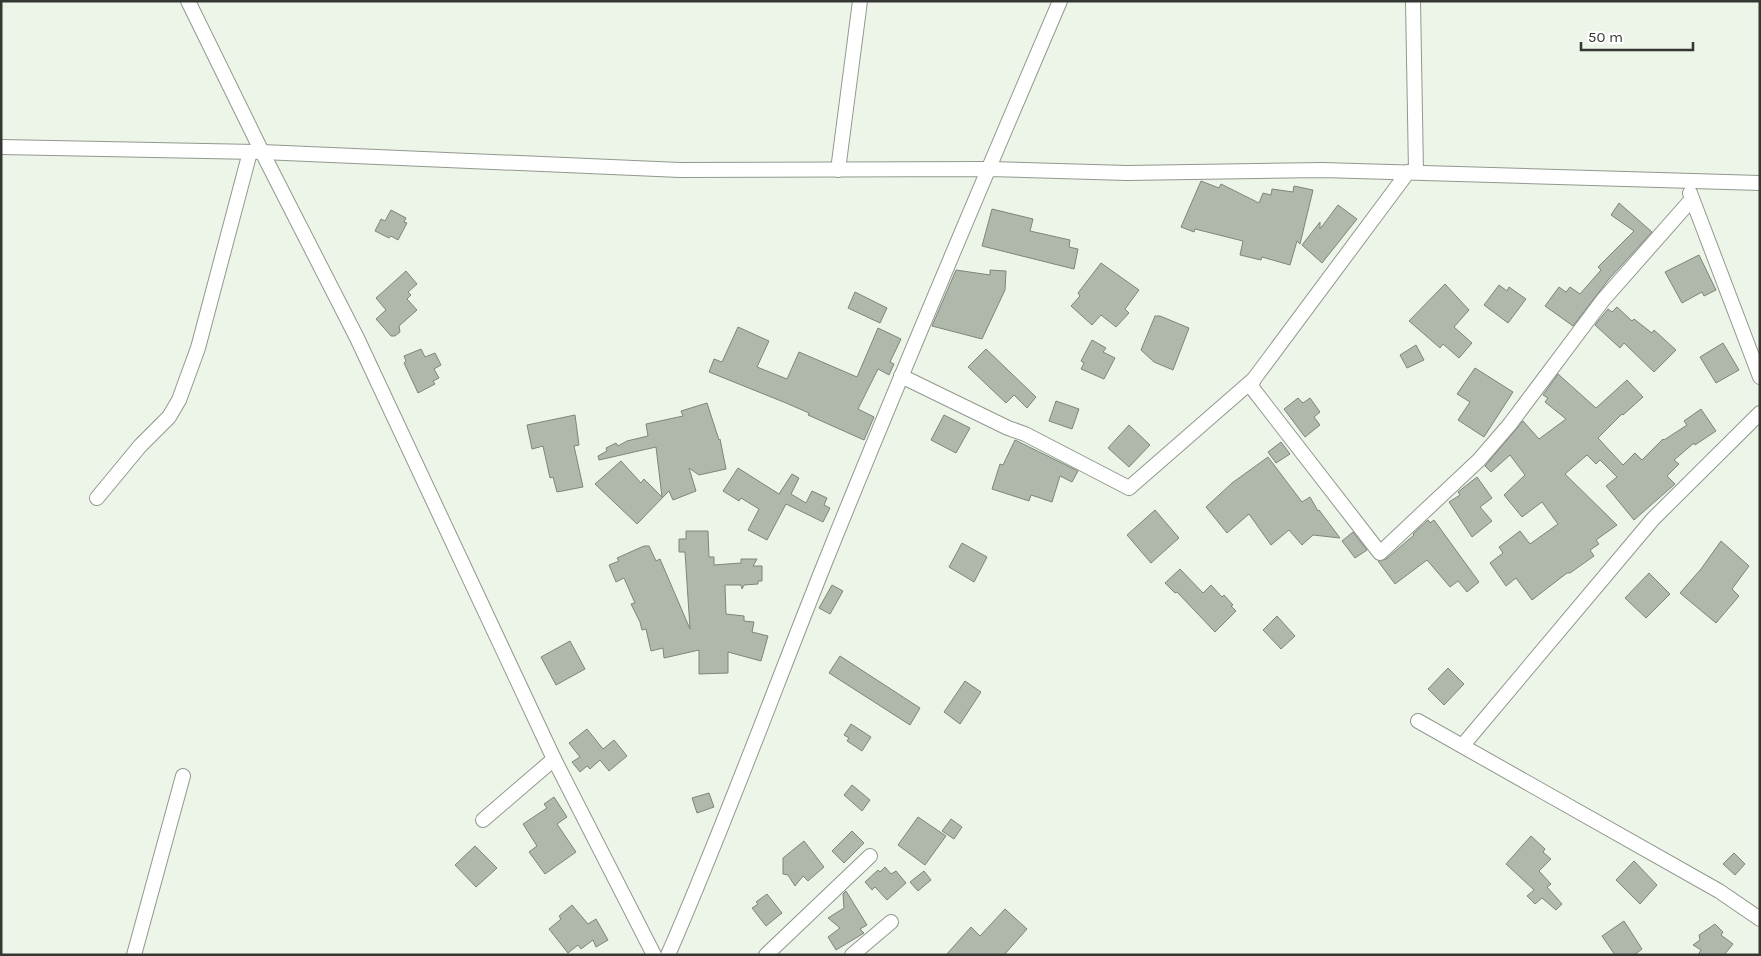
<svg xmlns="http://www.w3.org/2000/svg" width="1761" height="956" font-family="Karla,sans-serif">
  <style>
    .building { fill: #b0b7ab; stroke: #7e857a }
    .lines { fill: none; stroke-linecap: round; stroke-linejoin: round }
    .minor-casing { stroke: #91988d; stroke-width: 16 }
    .minor { stroke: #fff; stroke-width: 14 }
  </style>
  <rect width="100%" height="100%" fill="#edf5e8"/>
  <g class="building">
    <polygon points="1201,181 1219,188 1221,184 1259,203 1263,193 1271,195 1272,189 1293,192 1294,186 1313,190 1300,244 1297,241 1290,265 1262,257 1261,260 1240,255 1243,241 1195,229 1194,232 1181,227"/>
    <polygon points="1619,203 1652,232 1609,279 1573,326 1545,306 1559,287 1566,292 1570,287 1580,294 1601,270 1598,267 1634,231 1611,215"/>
    <polygon points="1338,205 1357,219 1322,263 1302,245 1320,222 1320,229"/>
    <polygon points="992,209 1033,219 1030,231 1070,240 1069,247 1078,249 1074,269 982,246"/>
    <polygon points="391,210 406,218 404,222 407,223 398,240 391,236 389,238 375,231 381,219 385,221"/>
    <polygon points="1699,255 1716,290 1704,296 1702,292 1682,303 1665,272"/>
    <polygon points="1101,263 1139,290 1125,309 1129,313 1116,327 1101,315 1092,325 1071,306 1080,296 1078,293"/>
    <polygon points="956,270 990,275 990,270 1006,271 1005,290 982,339 932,326"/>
    <polygon points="406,271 417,284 408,292 411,295 407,299 417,310 399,326 400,332 395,336 391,336 376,319 386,310 376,298"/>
    <polygon points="1445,284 1469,310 1454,327 1472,343 1459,358 1443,344 1440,348 1409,321"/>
    <polygon points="1499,285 1507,291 1509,287 1526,299 1508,323 1484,305"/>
    <polygon points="855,292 887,308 880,323 848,308"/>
    <polygon points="1617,307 1632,321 1634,319 1652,333 1654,330 1676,350 1654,372 1624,343 1620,348 1595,325 1608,309 1612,312"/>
    <polygon points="1155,316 1160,316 1189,328 1173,370 1154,362 1141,350"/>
    <polygon points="738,327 769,341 757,367 787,379 799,352 857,377 878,328 901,339 890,362 894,364 889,375 878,369 858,409 874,417 864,440 808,415 809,413 786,403 709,372 714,359 722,362"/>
    <polygon points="1092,340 1106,348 1103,352 1115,358 1104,379 1081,369 1084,363 1081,361"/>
    <polygon points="1723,343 1739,370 1716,383 1700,357"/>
    <polygon points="1416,345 1424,360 1407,368 1400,355"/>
    <polygon points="421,349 425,357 435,353 441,365 434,369 439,378 433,381 435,384 418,393 404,363 406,361 404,356"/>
    <polygon points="986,349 1036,397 1027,408 1014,395 1006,403 968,367"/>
    <polygon points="1475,368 1513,392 1484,437 1458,420 1470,402 1457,394"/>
    <polygon points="1558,374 1596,408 1627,380 1643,397 1623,415 1622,414 1598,438 1623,465 1635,453 1642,460 1663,439 1664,440 1687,425 1684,421 1701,409 1716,431 1695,445 1694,443 1674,460 1679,464 1667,476 1675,484 1634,520 1606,486 1617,477 1600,460 1596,464 1587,455 1565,474 1617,525 1596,540 1599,544 1590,550 1594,556 1570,573 1567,573 1532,600 1516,578 1506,586 1490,563 1503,553 1499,547 1520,531 1530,544 1558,524 1542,502 1522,517 1504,495 1525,475 1510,455 1491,472 1485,466 1523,421 1539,439 1566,419 1545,402 1548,398 1543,395"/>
    <polygon points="1298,398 1303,403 1310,398 1320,412 1314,417 1320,425 1305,437 1284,409"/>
    <polygon points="1056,401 1079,409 1072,429 1049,421"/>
    <polygon points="707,403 719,440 720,439 726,469 699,475 689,468 696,491 673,500 669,491 637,524 595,484 621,461 641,483 644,479 662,497 656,447 599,460 598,456 607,451 606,448 616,443 618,446 627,441 648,436 646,424 683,416 681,411"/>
    <polygon points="575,415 579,445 574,446 583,487 557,492 553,477 550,478 543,446 532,449 527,425"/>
    <polygon points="944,415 970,428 956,453 931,440"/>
    <polygon points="1129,425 1150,445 1129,467 1108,448"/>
    <polygon points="1015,440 1078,471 1072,482 1060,476 1052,502 1031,495 1029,501 992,489 1000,464 1003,465"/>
    <polygon points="1281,442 1290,454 1276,463 1268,452"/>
    <polygon points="1268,457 1302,502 1310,497 1318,511 1319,510 1340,538 1313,535 1302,545 1289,530 1271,545 1249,514 1227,533 1206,507 1232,483"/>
    <polygon points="738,468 779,494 792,474 799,478 791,494 806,503 812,491 827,498 824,505 830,508 823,522 786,504 767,540 748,530 759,509 741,498 739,501 723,491"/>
    <polygon points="1477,477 1492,498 1480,507 1492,521 1472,537 1449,502 1460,495 1458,492"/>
    <polygon points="1155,510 1179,538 1151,563 1127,535"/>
    <polygon points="1428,520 1430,523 1434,520 1479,582 1467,592 1458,581 1450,587 1427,560 1395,584 1378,561 1386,559 1414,535 1413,534"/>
    <polygon points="686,531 708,531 709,557 714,557 714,565 741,563 741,559 757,559 753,566 762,566 762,581 758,581 758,584 744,585 742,589 741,585 725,585 726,614 744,616 744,621 754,622 752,632 768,636 761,661 728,652 728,673 699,674 699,650 664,658 663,648 651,651 646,629 642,630 640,622 631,604 635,603 624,578 616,582 609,565 619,561 617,558 644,546 649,546 656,561 660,559 690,629 685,552 679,552 679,539 686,539"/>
    <polygon points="1353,532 1367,550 1355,558 1342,541"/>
    <polygon points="1721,541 1749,566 1732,589 1739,596 1716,623 1680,593 1701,569"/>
    <polygon points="962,543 987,557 974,582 949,567"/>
    <polygon points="1180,569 1203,593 1211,585 1222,597 1224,595 1233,605 1231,606 1236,611 1215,632 1177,592 1175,593 1165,583"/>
    <polygon points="1649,573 1670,594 1646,618 1625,598"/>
    <polygon points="832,585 843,591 830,614 819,608"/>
    <polygon points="1277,616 1295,636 1281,649 1263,630"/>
    <polygon points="570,641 585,669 556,685 541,657"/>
    <polygon points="840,656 920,708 910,725 829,673"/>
    <polygon points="1448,668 1464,684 1444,705 1428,689"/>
    <polygon points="965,681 981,692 960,724 944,712"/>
    <polygon points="851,724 871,737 862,751 847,741 849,738 844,735"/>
    <polygon points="587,729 603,749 614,740 627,756 609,771 600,760 590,769 587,766 580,772 572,762 580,757 569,743"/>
    <polygon points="852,785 870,800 862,811 844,795"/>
    <polygon points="709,793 714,807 697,813 692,798"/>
    <polygon points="554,797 567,817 557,824 576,852 545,874 529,852 537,846 523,824 547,808 544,804"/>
    <polygon points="918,817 946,836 925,865 898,845"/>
    <polygon points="951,819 962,827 954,839 942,831"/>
    <polygon points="852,831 864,843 844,863 832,851"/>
    <polygon points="1531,836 1545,849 1543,852 1551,859 1539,871 1551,884 1547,887 1562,904 1556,910 1542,898 1535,904 1527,896 1534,890 1506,864"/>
    <polygon points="804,841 824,867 808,881 803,876 795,886 788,875 783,874 783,858"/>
    <polygon points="475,846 497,868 476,887 455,865"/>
    <polygon points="1734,853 1745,864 1735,875 1723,864"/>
    <polygon points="1634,861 1657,885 1640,904 1616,880"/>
    <polygon points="885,867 891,874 896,871 906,883 887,900 875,887 872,890 865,882 878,870 880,872"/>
    <polygon points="924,871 931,880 918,891 910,882"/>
    <polygon points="846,891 867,925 860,929 864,933 836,950 828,937 840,928 828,918 844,908 843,894"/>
    <polygon points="767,894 782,913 766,926 752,908 758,904 756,902"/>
    <polygon points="572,905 588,924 596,919 608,940 596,947 593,940 581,949 578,945 568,953 549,929 561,919 559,916"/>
    <polygon points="1005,909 1027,929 1004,955 946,955 971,927 980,936"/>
    <polygon points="1624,921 1642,949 1634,955 1615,955 1602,936"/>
    <polygon points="1715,924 1723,932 1721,935 1733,944 1724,955 1698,955 1701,950 1693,945 1700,940 1699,935"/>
  </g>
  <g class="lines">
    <defs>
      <g id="minor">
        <polyline points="188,1 262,152 357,338 554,759 654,955"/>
        <polyline points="1413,1 1416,172"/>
        <polyline points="1,147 262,152 680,170 988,169 1127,173 1322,170 1760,183"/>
        <polyline points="838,170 860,1"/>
        <polyline points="1408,172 1254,379 1252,384 1253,389 1380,553 1479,460 1510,424 1603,300 1692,199"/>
        <polyline points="1690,193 1760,377"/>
        <polyline points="901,376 1008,428 1025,434 1129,488 1254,379"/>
        <polyline points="97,498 140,446 169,417 179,400 198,348 250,152"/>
        <polyline points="1418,721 1719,891 1760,919"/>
        <polyline points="1463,745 1653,519 1760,413"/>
        <polyline points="483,820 554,759"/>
        <polyline points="134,955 183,776"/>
        <path d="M668,955C724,827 772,695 824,565C900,376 980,188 1060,1"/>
        <polyline points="766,955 870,856"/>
        <polyline points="852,955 891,922"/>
      </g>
    </defs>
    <use href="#minor" class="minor-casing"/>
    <use href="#minor" class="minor"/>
  </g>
  <rect width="1761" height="956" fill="none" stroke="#343732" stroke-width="5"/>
  <path d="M1581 42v8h112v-8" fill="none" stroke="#343732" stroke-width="2.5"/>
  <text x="1588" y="42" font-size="15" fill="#343732" stroke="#ffffff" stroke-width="4" paint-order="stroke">50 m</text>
</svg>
